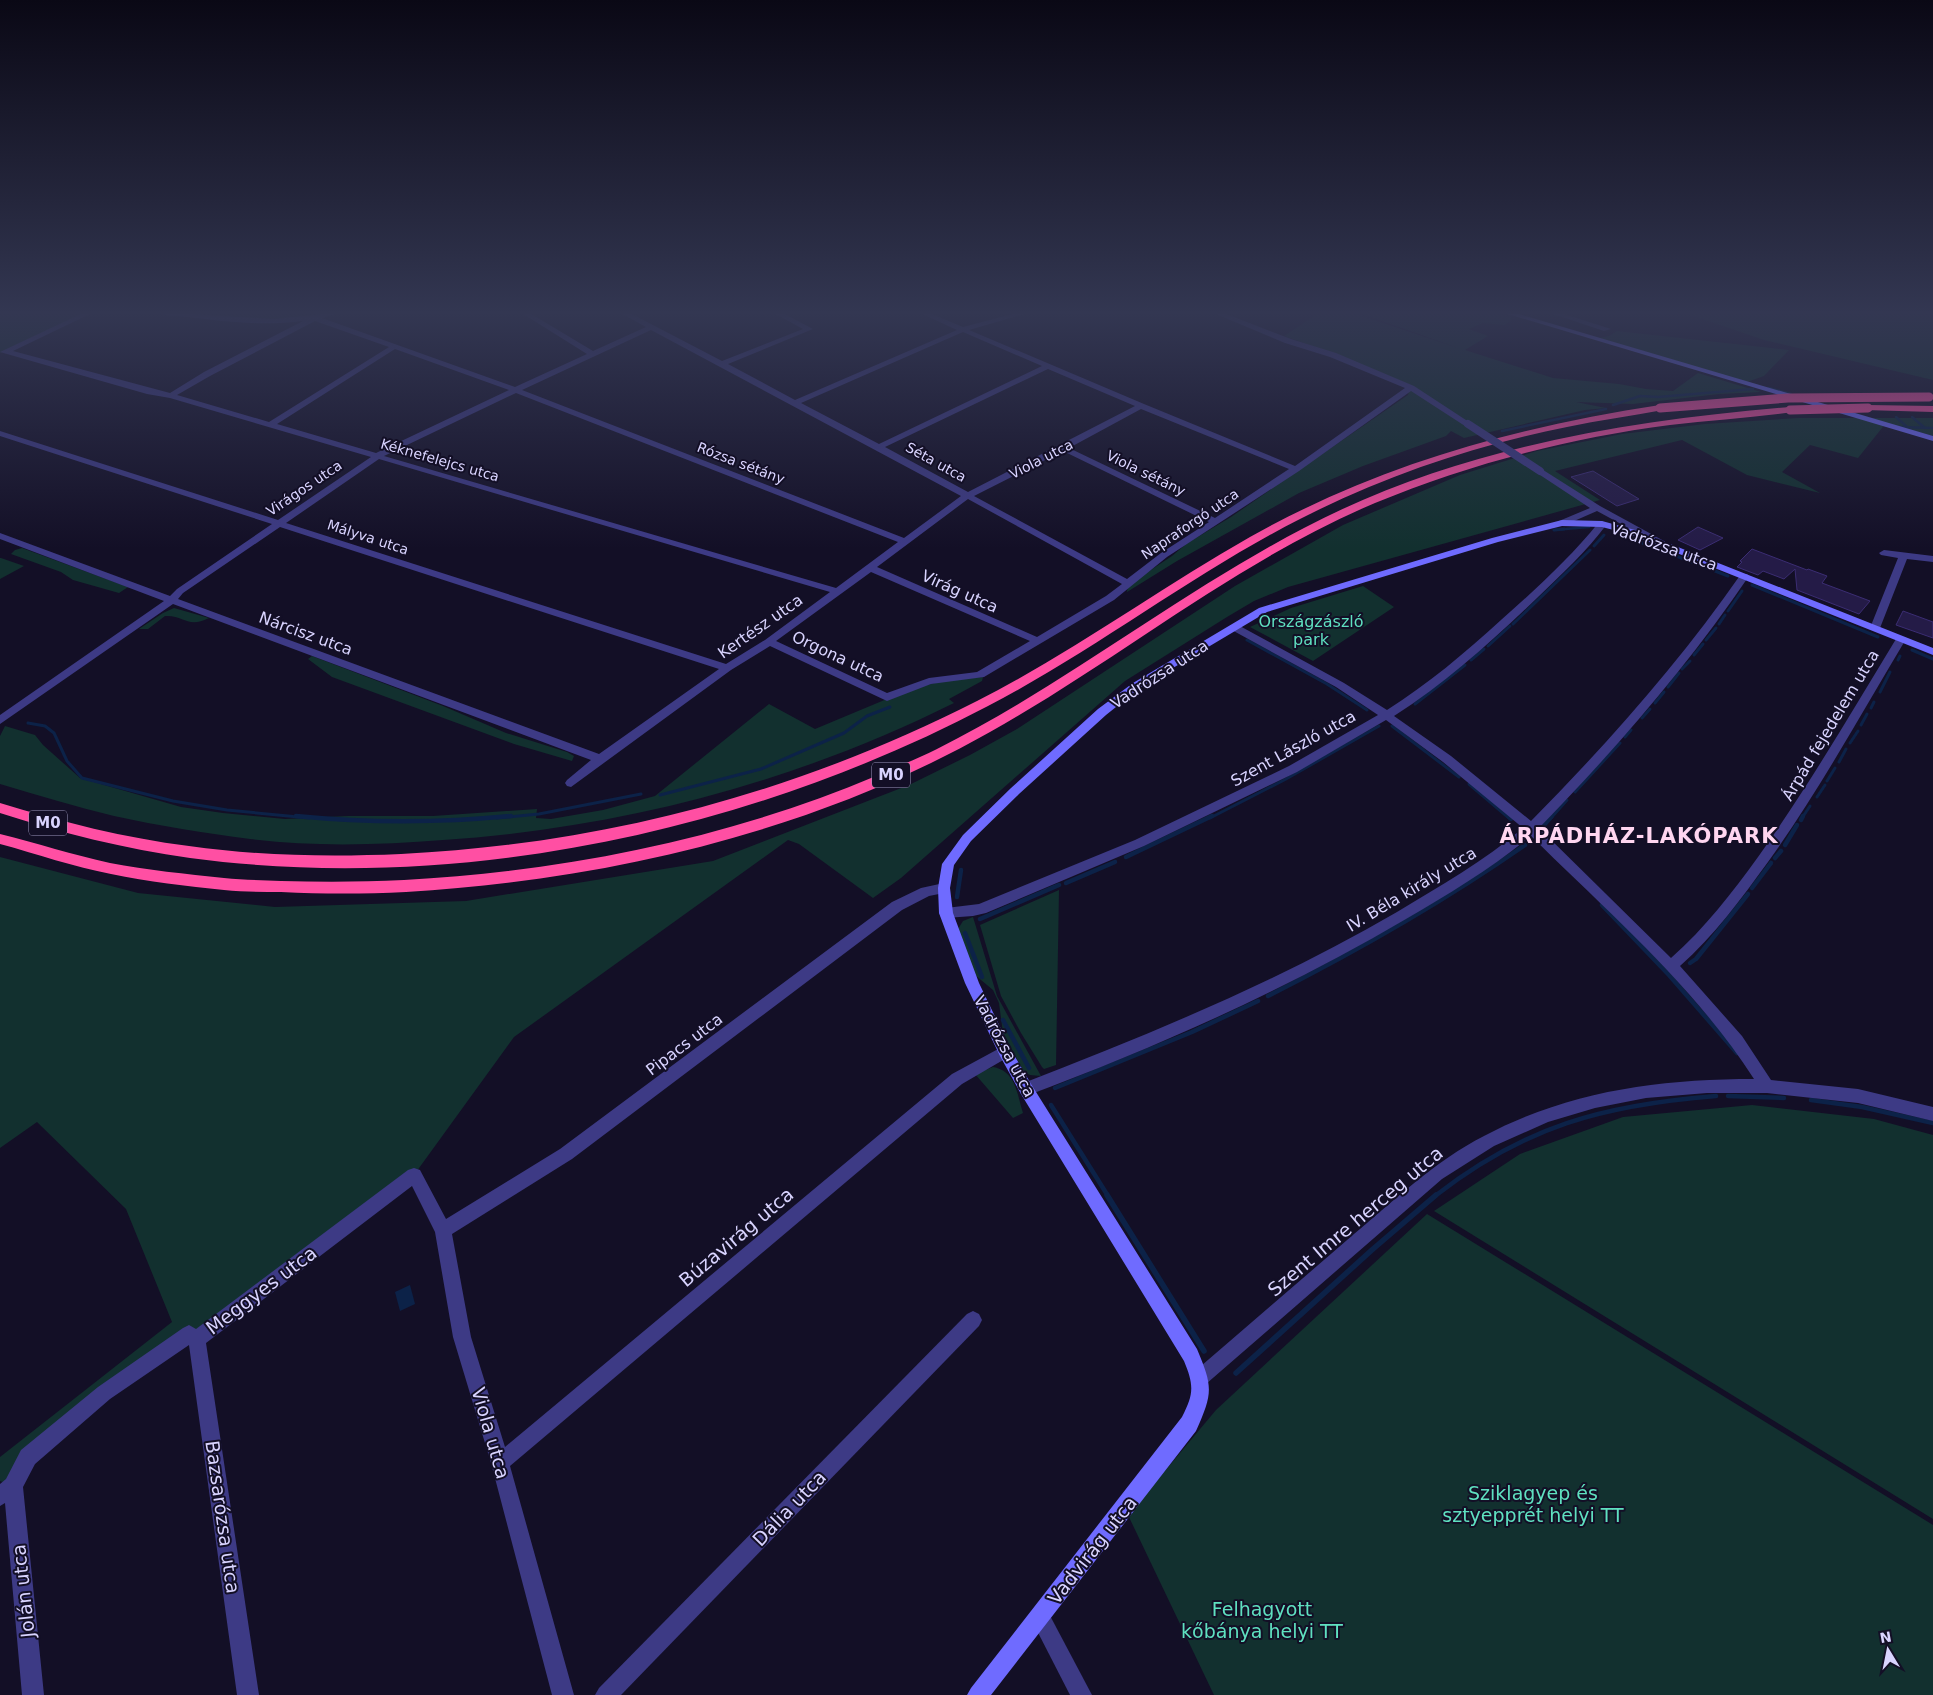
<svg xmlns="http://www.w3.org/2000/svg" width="1933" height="1695" font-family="'DejaVu Sans',sans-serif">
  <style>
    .green { fill: #12302f }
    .water { fill: #0c2248 }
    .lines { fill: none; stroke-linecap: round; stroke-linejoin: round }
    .stream-far3 { stroke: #0c2248; stroke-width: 2.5 }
    .stream-far2 { stroke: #0c2248; stroke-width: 3 }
    .stream-far1 { stroke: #0c2248; stroke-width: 4.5 }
    .stream { stroke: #0c2248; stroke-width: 5.5 }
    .building { fill: #241b47; stroke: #3b2d73 }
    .street { fill: #3d3a85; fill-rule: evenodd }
    .secondary { fill: #6f6bff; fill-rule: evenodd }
    .highway { fill: #ff4fa3; fill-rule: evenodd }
    .street-bridge { stroke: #3d3a85; stroke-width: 8 }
    .highway-bridge { stroke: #ff4fa3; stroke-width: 9 }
    .labels { text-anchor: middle; stroke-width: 4; stroke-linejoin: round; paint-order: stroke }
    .far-street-label { font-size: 14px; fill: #d9d4ff; stroke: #130f26 }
    .shield { fill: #130f26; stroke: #9e99be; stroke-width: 1 }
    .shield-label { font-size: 15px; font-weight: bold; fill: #d9d4ff }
    .street-label { font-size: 16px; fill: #d9d4ff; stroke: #130f26 }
    .park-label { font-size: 16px; fill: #5fe0c0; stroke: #130f26 }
    .near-street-label { font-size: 19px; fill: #d9d4ff; stroke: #130f26 }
    .near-park-label { font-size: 19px; fill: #5fe0c0; stroke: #130f26 }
    .district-label { font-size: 21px; font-weight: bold; letter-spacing: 1px; fill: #ffd6f0; stroke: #130f26 }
  </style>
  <rect width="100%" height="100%" fill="#130f26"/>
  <g class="green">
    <polygon points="0,312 90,312 0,353"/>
    <path d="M162,312H339C281,327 221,319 162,312Z"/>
    <polygon points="1320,312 1350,312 1458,348 1357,312 1493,312 1513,318 1505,325 1483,323 1469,329 1488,336 1465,350 1553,378 1619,384 1646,389 1673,391 1698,373 1761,392 1719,394 1633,404 1576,402 1606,408 1585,410 1464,438 1451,431 1446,436 1363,466 1299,493 1177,561 1127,592 1128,585 1172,556 1186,544 1231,517 1408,395 1410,385 1335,354 1284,336"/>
    <polygon points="1682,312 1933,312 1933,380 1764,340"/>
    <polygon points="1617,331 1789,350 1764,376 1747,382 1599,338 1609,336"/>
    <polygon points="1798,418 1933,418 1933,436 1886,423 1858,458 1810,445 1782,472 1820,493 1747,475 1682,440 1555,471 1600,500 1288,587 1254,601 1227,617 1125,681 901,878 873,898 799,844 788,840 514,1037 414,1175 197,1339 104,1393 13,1486 0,1481 0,1457 172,1322 126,1209 37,1122 0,1148 0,857 138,893 275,907 466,901 713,861 909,785 970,755 1017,729 1235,586 1343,525 1460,475 1537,451 1622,434 1705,424"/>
    <polygon points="22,548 128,587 119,593 73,580 61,572 11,554 15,550"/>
    <polygon points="0,558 1,558 24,566 0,579"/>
    <polygon points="1363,586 1394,607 1313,661 1250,627 1291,608"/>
    <path d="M174,608L209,618C187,629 185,615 165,616L148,629H139L163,613Z"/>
    <polygon points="312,656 443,706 506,733 567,752 574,756 572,761 514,744 332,677 308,659"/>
    <path d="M983,677L982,681L949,699L954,703C793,783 622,828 443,840C379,845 314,847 250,839C205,833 159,826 114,816C76,807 38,795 0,784V736L5,726L35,735L43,745L80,778L181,807L223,813L285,819L348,816H433L537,809L536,818L551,819L603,810L655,796L769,704L815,729L906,691L945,680Z"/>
    <polygon points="1059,890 1056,1065 1044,1069 1042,1067 1021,1033 1001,996 980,925"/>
    <polygon points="973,917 997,996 1041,1076 1030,1075 1024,1072 1003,1033 999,1003 993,990 975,975 958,929 963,921"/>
    <path d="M993,1067C1016,1071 1017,1094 1023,1113L1013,1118L975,1074Z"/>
    <polygon points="1752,1105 1874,1119 1933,1135 1933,1519 1434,1211 1520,1154 1623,1117"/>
    <polygon points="1427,1214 1933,1525 1933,1695 1214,1695 1128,1515 1216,1410"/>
  </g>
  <polygon class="water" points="410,1285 415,1304 400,1311 395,1292"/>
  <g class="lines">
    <g class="stream-far3">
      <polyline points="1769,388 1791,394"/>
      <polyline points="1613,405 1640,396 1658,397 1753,389"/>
      <polyline points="1896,417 1907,427"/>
      <polyline points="1912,417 1925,428"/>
      <polyline points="1900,427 1933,428"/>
      <polyline points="1502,431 1606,409"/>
      <polyline points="1554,530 1589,527"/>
    </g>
    <g class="stream-far2">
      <polyline points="1554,530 1564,529"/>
      <polyline points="1614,532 1728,576"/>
      <polyline points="1594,546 1604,535"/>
      <polyline points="1752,585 1878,637"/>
      <polyline points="1728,611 1742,591"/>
      <polyline points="1513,624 1590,550"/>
      <polyline points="1719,624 1725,615"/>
      <polyline points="1247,640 1327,684 1367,710"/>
      <polyline points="1706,640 1716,628"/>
      <polyline points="1488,646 1510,626"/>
      <polyline points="1912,650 1933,659"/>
      <polyline points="1694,655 1703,644"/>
      <polyline points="1471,660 1484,649"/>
      <polyline points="1898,660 1900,656"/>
      <polyline points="1682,669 1690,661"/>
      <polyline points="1668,687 1679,673"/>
      <polyline points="1880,692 1890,672"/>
      <polyline points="1655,703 1664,692"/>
      <polyline points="1415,704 1465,665"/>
      <polyline points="1871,708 1874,702"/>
      <polyline points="1642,718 1650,709"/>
      <polyline points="28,723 45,726 54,733 67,761 82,778 173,801 227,810 309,818"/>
      <polyline points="1861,725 1867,714"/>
      <polyline points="1392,726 1459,777"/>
      <polyline points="1625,737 1631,730"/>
      <polyline points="1850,743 1858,731"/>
      <polyline points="1839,762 1846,749"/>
      <polyline points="1827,781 1835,768"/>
      <polyline points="1469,784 1509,818"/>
      <polyline points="1575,792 1620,743"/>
      <polyline points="660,795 761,769 844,733 867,716 890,707"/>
      <polyline points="1817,797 1825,785"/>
      <polyline points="497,818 539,814 641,794"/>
      <polyline points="1210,818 1286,779 1379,726"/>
      <polyline points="1551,818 1567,800"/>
      <polyline points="1802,818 1810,806"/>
    </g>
    <g class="stream-far1">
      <path d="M296,816C367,823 440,823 511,816"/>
      <polyline points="1508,816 1511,819"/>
      <polyline points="1801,820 1803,816"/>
      <polyline points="1544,825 1552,816"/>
      <polyline points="1785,845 1797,825"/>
      <polyline points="1126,857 1212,816"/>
      <polyline points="1775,858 1781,851"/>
      <polyline points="1066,883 1115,862"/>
      <polyline points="1752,888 1771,863"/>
      <polyline points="957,897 961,870"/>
      <polyline points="1602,905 1669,975 1737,1053"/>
      <polyline points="980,919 1059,885"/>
      <polyline points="965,933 982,977"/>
      <polyline points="1690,963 1696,959 1748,894"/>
      <path d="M1268,996C1357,951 1443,902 1525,845"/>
      <polyline points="1003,1020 1029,1068"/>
      <polyline points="1055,1088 1192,1032 1258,1001"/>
      <polyline points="1728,1096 1784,1098"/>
      <polyline points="1811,1100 1862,1107 1933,1123"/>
      <polyline points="1051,1105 1108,1196"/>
      <path d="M1435,1196C1525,1126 1603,1105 1716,1096"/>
    </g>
    <g class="stream">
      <polyline points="1107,1195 1204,1351"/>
      <polyline points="1236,1373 1373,1249 1436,1195"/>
    </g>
  </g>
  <g class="building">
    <polygon points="1593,471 1639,499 1617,506 1571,477"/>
    <polygon points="1698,527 1723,538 1700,550 1678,540"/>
    <polygon points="1752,549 1807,570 1808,569 1827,576 1822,583 1870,601 1859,614 1797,590 1795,569 1784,579 1763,571 1758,575 1737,567 1742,562 1740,561"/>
    <polygon points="1903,611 1933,622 1933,638 1896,625"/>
  </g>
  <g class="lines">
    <g class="street">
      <path d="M85,312H94L13,351L170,393L204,372L303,321C265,326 226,322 188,317C179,316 165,317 159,312L274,319L342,312L322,318L515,387L587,354L520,312H528L593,351L646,327L619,312H628L722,361L803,329L772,312H781L813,329L728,364L795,400L957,330L918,312H927L963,327L1020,312H1031L969,330L1144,404L1295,466L1405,388L1330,357L1285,343L1211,312H1221L1291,339L1336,353L1414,386L1472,424L1465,426L1411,391L1299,471L1167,557L1114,600L984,677L931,684L887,701L770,646L731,670L571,787L567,786L565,783L567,780L591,760L173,604L0,724V715L164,601L0,539V533L170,596L177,589L272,524L0,436V431L278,520L371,457L170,398L147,394L0,352ZM315,321L389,347L269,422L177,395L210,376ZM651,330L961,496L904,538L522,390ZM963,332L1042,366L879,444L801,403ZM395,349L509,390L376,453L277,424ZM1048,369L1135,406L968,492L885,447ZM516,393L898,542L836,588L384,456ZM1141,409L1289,469L1215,518L1069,448ZM1063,451L1209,522L1161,553L1127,579L974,496ZM379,459L830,592L765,640L726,664L286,523ZM968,499L1122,584L1106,596L1037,637L877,567ZM280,527L719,669L599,754L178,599L183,593ZM871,572L1030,641L977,672L929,678L887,693L776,641Z"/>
      <polygon points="1547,312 1558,312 1611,329 1604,331"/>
      <polygon points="1540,468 1600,506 1664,541 1659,544 1656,543 1597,511 1565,525 1559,525 1559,521 1590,508 1537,473 1536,471"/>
      <path d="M1602,521L1607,524C1586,552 1561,575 1536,599C1492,641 1446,683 1394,716L1451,756L1531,821C1607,744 1679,663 1741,574H1747L1749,576C1687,667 1615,750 1539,828L1671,958C1705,928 1732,893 1758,857C1808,787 1851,713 1896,639L1897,637H1905L1906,639C1861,714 1819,791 1768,862C1741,899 1714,936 1680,966L1742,1036L1771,1080L1858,1089L1933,1107V1121L1858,1103L1767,1093H1707L1646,1098L1595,1108L1548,1122L1494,1146L1442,1179L1206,1384L1200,1387L1194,1384L1191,1378L1194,1372C1247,1326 1301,1280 1354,1234C1396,1199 1435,1161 1484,1136C1569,1091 1659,1079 1754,1079C1695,987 1609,913 1531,836C1492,868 1449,894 1406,919C1286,990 1157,1047 1026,1096L1021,1094L1019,1089L1021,1084C1150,1034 1277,982 1397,912C1440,886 1484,861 1523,828L1443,762L1386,720L1297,772L1144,846L986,913L973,916L946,918L941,917L939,913L941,909L946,908L979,904L1135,840L1289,766L1378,715L1336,687L1230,629V625H1238L1344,683L1387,710C1428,684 1465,653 1501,620C1536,589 1570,558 1599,522Z"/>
      <polygon points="1884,550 1933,556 1933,562 1907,559 1880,628 1875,631 1870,628 1898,558 1881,555 1879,553"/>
      <polygon points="944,883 949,884 950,888 949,892 929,896 902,910 572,1159 452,1234 471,1337 505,1447 952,1074 1000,1048 1005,1046 1010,1048 1012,1052 1010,1056 962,1084 510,1466 574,1695 552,1695 491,1463 453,1337 435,1232 412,1186 206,1343 259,1695 237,1695 189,1345 110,1399 35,1464 23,1487 44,1695 22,1695 5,1503 0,1506 0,1484 6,1479 21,1450 98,1387 183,1328 189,1325 196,1329 408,1170 414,1168 420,1170 446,1219 560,1149 892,902 921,888"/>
      <polygon points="973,1311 979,1314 982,1320 979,1326 621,1695 595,1695 599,1688 967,1314"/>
      <polygon points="1040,1607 1047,1610 1092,1695 1070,1695 1030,1617 1033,1610"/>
    </g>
    <g class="secondary">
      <polygon points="1501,312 1512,312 1933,436 1933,441"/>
      <path d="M1562,520L1602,521L1635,530L1933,648V655L1629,534L1602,527L1562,526L1498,542L1267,612L1141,687L1106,715L1019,794L971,841L954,865L950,888L953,913L979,983L1010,1048L1031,1084L1197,1349C1213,1387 1213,1393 1196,1431L991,1695H967L971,1688L1182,1417C1194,1394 1194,1385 1184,1361L1021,1094L1000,1056L965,983L939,913L938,888L942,864L963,835L1011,788L1098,709L1133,683L1259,608L1492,538Z"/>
    </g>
    <g class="highway">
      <path d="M1660,405L1665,408L1663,410C1631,416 1599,420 1567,427C1475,445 1384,476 1300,519C1192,574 1096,650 988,706C749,832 459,894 190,858C125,849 62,833 0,813V803C62,822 125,838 189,846C260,856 330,857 401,854C605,844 796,793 977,701C1072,653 1158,589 1250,537C1378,465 1516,427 1660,405Z"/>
      <polygon points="1868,405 1933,406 1933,412 1865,410 1863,408"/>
      <path d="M1790,407L1793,408V412C1753,418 1711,420 1670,425C1569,438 1469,464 1375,503C1237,561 1120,659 990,732C814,832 606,880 406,892C364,894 323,894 281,892C262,892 243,892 224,890C187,886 148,882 111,874C74,867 37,854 0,844V834C37,843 73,855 110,863C147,870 186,874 224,878C242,880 262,880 281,881C322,882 363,882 404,880C566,871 727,839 876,776C896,767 917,759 937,749C1065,685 1177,594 1304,528C1454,449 1623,421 1790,407Z"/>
    </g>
    <polyline class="street-bridge" points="1468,424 1540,471"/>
    <g class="highway-bridge">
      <polyline points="1660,408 1788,398 1929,397"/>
      <polyline points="1790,410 1868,408"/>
    </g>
  </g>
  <linearGradient id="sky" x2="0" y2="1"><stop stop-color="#0a0815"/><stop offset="0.57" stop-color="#333752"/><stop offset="1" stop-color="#333752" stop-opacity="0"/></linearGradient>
  <rect width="1933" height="549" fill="url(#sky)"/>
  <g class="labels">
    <g class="far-street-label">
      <text transform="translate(1041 459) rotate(-27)" y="5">Viola utca</text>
      <text transform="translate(440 460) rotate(16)" y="5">Kéknefelejcs utca</text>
      <text transform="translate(936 462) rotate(29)" y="5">Séta utca</text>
      <text transform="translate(741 463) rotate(21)" y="5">Rózsa sétány</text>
      <text transform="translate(1146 473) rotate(26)" y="5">Viola sétány</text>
      <text transform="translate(304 488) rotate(-34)" y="5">Virágos utca</text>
      <text transform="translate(1190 524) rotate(-34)" y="5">Napraforgó utca</text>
      <text transform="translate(368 537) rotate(18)" y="5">Mályva utca</text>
    </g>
    <g class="shield">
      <rect x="872" y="762.5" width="38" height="25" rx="4"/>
      <rect x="29" y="810.5" width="38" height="25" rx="4"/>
    </g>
    <g class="shield-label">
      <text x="891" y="780">M0</text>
      <text x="48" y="828">M0</text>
    </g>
    <g class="street-label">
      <text transform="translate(1664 546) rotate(20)" y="6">Vadrózsa utca</text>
      <text transform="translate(960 591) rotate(24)" y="6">Virág utca</text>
      <text transform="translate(760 626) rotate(-35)" y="6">Kertész utca</text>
      <text transform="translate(306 633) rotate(20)" y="6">Nárcisz utca</text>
      <text transform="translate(838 656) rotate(25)" y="6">Orgona utca</text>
      <text transform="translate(1159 674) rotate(-33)" y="6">Vadrózsa utca</text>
      <text transform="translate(1830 725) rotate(-59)" y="6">Árpád fejedelem utca</text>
      <text transform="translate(1293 748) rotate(-29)" y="6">Szent László utca</text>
      <text transform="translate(1411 889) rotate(-31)" y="6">IV. Béla király utca</text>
      <text transform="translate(684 1044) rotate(-37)" y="6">Pipacs utca</text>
      <text transform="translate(1005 1046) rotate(62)" y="6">Vadrózsa utca</text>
    </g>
    <g class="park-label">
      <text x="1311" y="627">Országzászló<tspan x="1311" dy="18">park</tspan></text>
    </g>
    <g class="near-street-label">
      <text transform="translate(1355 1221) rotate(-40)" y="7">Szent Imre herceg utca</text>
      <text transform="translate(736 1237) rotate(-40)" y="7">Búzavirág utca</text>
      <text transform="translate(261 1290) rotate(-37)" y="7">Meggyes utca</text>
      <text transform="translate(491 1433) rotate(74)" y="7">Viola utca</text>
      <text transform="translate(789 1508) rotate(-46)" y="7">Dália utca</text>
      <text transform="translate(223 1517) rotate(82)" y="7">Bazsarózsa utca</text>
      <text transform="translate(1092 1550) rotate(-52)" y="7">Vadvirág utca</text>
      <text transform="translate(23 1591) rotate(-96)" y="7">Jolán utca</text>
    </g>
    <g class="near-park-label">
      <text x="1533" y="1500">Sziklagyep és<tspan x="1533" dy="22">sztyepprét helyi TT</tspan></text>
      <text x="1262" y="1616">Felhagyott<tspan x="1262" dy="22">kőbánya helyi TT</tspan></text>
    </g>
    <g class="district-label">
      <text x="1639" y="843">ÁRPÁDHÁZ-LAKÓPARK</text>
    </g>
  </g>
  <g transform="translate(1888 1650) rotate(350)" stroke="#130f26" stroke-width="4" paint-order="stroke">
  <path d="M0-4L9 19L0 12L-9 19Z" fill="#d9d4ff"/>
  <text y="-8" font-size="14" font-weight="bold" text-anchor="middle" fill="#d9d4ff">N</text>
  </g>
</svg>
